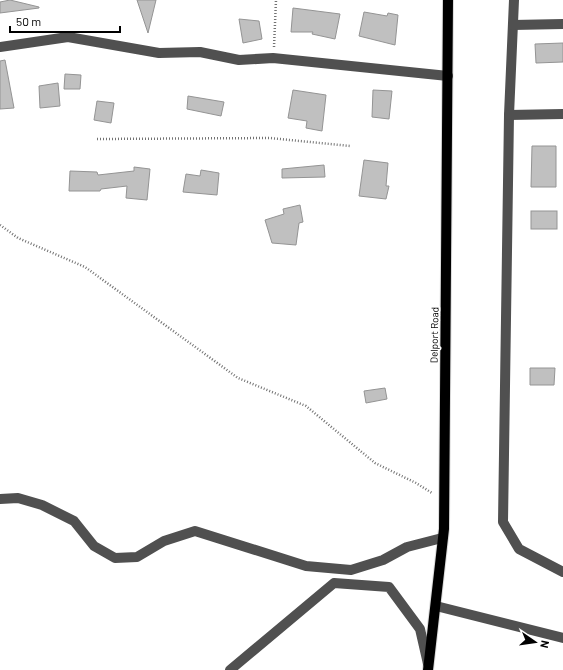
<svg xmlns="http://www.w3.org/2000/svg" width="563" height="670" font-family="Barlow,sans-serif">
  <style>
    .building { fill: #c0c0c0; stroke: #949494 }
    .lines { fill: none; stroke-linecap: round; stroke-linejoin: round }
    .major-casing { stroke: #dbdbdb; stroke-width: 12 }
    .path { stroke: #727272; stroke-width: 2.5; stroke-dasharray: 1 2; stroke-linecap: butt }
    .minor { stroke: #505050; stroke-width: 10 }
    .major { stroke: #000; stroke-width: 10 }
    .labels { text-anchor: middle; stroke-width: 3.5; stroke-linejoin: round; paint-order: stroke }
    .street-label { font-size: 10px; fill: #000; stroke: #fff }
  </style>
  <rect width="100%" height="100%" fill="#fff"/>
  <g class="building">
    <polygon points="10,0 39,7 39,8 0,13 0,2"/>
    <polygon points="137,0 156,0 148,33"/>
    <polygon points="293,8 340,14 335,39 312,34 313,32 291,32"/>
    <polygon points="364,12 387,16 388,13 398,15 395,45 359,36"/>
    <polygon points="239,19 259,21 262,39 243,43"/>
    <polygon points="563,43 563,62 536,63 535,44"/>
    <polygon points="5,60 14,108 0,109 0,61"/>
    <polygon points="65,74 81,75 80,89 64,89"/>
    <polygon points="58,83 60,106 40,108 39,86"/>
    <polygon points="293,90 326,95 322,131 306,128 307,121 288,118"/>
    <polygon points="373,90 392,91 389,119 372,117"/>
    <polygon points="188,96 224,102 221,116 187,109"/>
    <polygon points="97,101 114,103 111,123 94,120"/>
    <polygon points="532,146 556,146 556,187 531,187"/>
    <polygon points="364,160 388,163 386,186 389,186 386,199 359,196"/>
    <polygon points="324,165 325,177 282,178 282,169"/>
    <polygon points="134,167 150,169 147,200 126,198 127,186 101,189 100,191 69,191 70,171 97,172 98,175 134,171"/>
    <polygon points="201,170 219,173 217,195 183,192 186,174 200,176"/>
    <polygon points="300,205 303,222 299,223 296,245 272,243 265,220 284,214 283,209"/>
    <rect x="531" y="211" width="26" height="18"/>
    <polygon points="530,368 555,368 554,385 530,385"/>
    <polygon points="385,388 387,399 366,403 364,391"/>
  </g>
  <g class="lines">
    <defs>
      <polyline id="major" points="428,670 444,529 448,0"/>
    </defs>
    <use href="#major" class="major-casing"/>
    <g class="path">
      <polyline points="274,47 276,0"/>
      <polyline points="97,139 270,138 350,146"/>
      <polyline points="0,225 18,238 85,267 238,378 306,406 375,463 416,483 432,493"/>
    </g>
    <g class="minor">
      <polyline points="514,0 509,115 503,522 519,549 563,572"/>
      <polyline points="513,25 563,24"/>
      <polyline points="0,47 68,37 159,53 200,52 239,60 273,58 448,76"/>
      <polyline points="509,115 563,114"/>
      <polyline points="0,499 18,498 42,505 74,521 94,546 115,558 137,557 164,541 195,531 306,566 351,570 383,560 407,547 442,538"/>
      <polyline points="436,606 563,638"/>
      <polyline points="230,670 334,583 389,587 420,629 428,664"/>
    </g>
    <use href="#major" class="major"/>
  </g>
  <g class="labels">
    <g class="street-label">
      <text transform="translate(434 335) rotate(-89)" y="4">Delport Road</text>
    </g>
  </g>
  <g transform="translate(535 642) rotate(103)" stroke="#ffffff" stroke-width="3" paint-order="stroke">
  <path d="M0-3L7 15L0 10L-7 15Z" fill="#000000"/>
  <text y="-6" font-size="11" font-weight="bold" text-anchor="middle" fill="#000000">N</text>
  </g>
  <path d="M10 26v6h110v-6" fill="none" stroke="#000000" stroke-width="2"/>
  <text x="16" y="26" font-size="12" fill="#000000" stroke="#ffffff" stroke-width="3" paint-order="stroke">50 m</text>
</svg>
